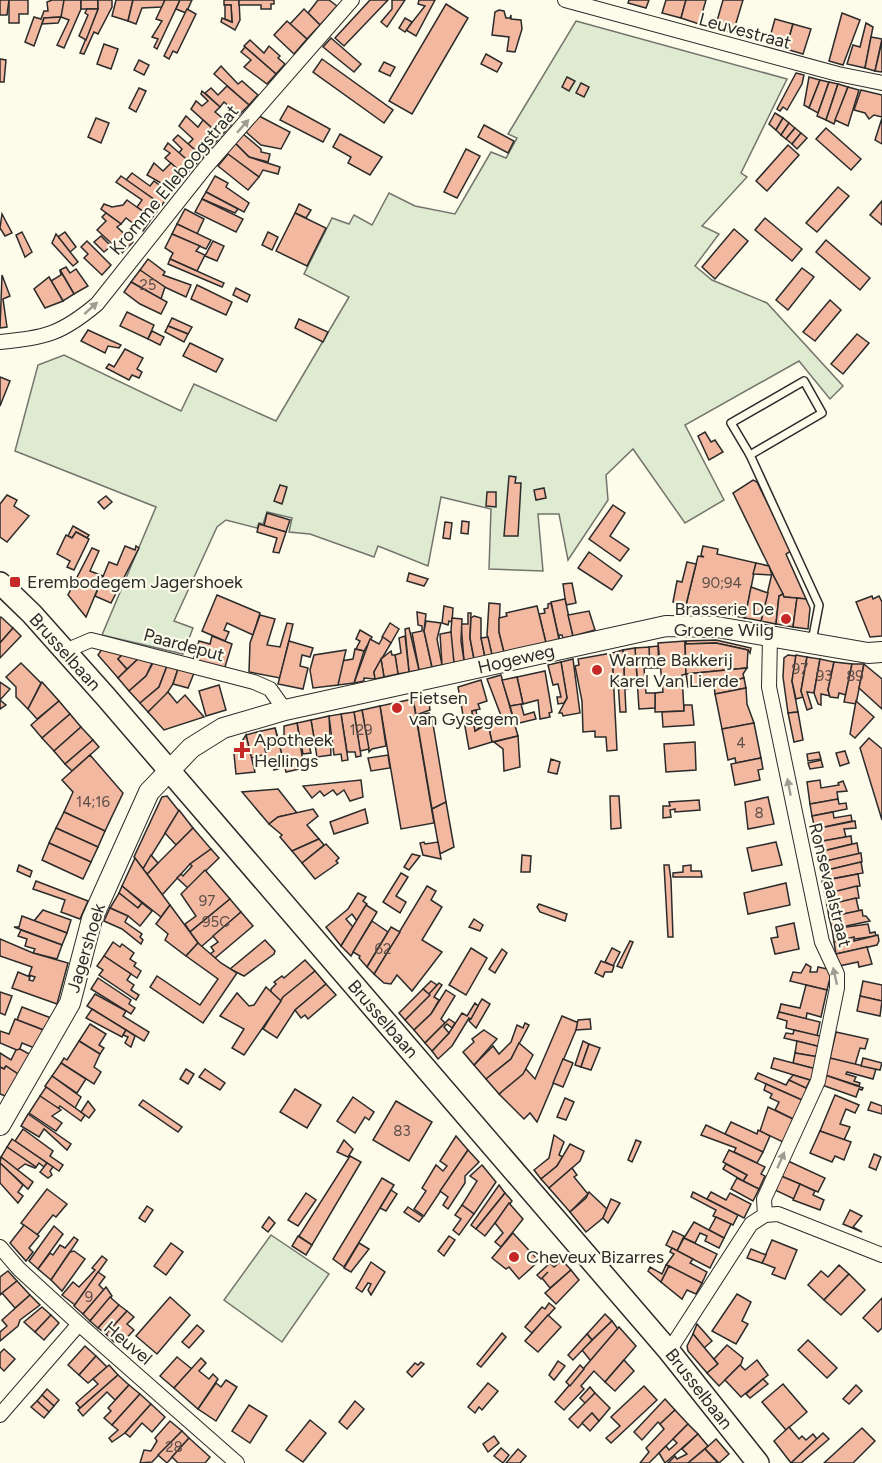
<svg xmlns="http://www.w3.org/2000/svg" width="882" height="1463" font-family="Figtree,sans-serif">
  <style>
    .green { fill: #deebd1; stroke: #74746e; stroke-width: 1.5 }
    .building { fill: #f2b8a0; stroke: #2b2b2b; stroke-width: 1.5 }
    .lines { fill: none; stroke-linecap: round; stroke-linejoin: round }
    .lane-casing { stroke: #2b2b2b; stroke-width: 10 }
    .street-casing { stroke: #2b2b2b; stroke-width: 16 }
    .secondary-casing { stroke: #2b2b2b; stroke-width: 22 }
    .primary-casing { stroke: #2b2b2b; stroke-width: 24 }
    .lane { stroke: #fdfbea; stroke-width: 7 }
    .street { stroke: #fdfbea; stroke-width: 14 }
    .secondary { stroke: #fdfbea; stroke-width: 20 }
    .primary { stroke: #fdfbea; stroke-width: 21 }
    .oneway { fill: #9e9d94 }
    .poi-dot { fill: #c62828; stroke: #fdfbea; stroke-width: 2 }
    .labels { text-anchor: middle; stroke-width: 4.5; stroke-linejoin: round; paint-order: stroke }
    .number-label { font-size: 15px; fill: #5d4e48 }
    .street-label { font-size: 18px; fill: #2b2b2b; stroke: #fdfbea }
    .poi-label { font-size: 18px; fill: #2b2b2b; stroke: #fdfbea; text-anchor: start }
  </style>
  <rect width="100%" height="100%" fill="#fdfbea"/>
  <g class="green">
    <polygon points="576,21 787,79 741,173 747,177 702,226 719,234 695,266 712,280 767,303 843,386 830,399 799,361 685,425 724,500 685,523 633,449 606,475 608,500 568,560 559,514 538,514 543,571 489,569 491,509 441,497 428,566 378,546 374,557 310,534 289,532 292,518 267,512 263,524 259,523 257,528 226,520 217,527 174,621 193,628 183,654 102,635 156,507 15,451 38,365 64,355 181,411 194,384 276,421 349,297 304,274 332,218 349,224 354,215 372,225 389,193 415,206 455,214 491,152 506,158 517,138 508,134"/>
    <polygon points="271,1235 329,1274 282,1342 224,1300"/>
  </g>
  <g class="building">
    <polygon points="0,0 9,0 7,15 0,15"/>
    <polygon points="9,0 28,0 28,14 19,14 19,23 9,23"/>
    <polygon points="52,0 64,0 64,9 61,17 44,18 34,46 25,42 34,17 41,19 44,11 48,11 47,2"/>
    <polygon points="64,0 81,0 81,9 64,48 57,45 69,20 61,17"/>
    <rect x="81" y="0" width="17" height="9"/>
    <polygon points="98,0 112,0 112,7 98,34 94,32 84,54 80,53 98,9"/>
    <polygon points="116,0 133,0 128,21 112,16"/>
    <polygon points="133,0 165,0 162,7 142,8 136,24 128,21"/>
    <polygon points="165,0 180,0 157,49 154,47 158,39 152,37 162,21 156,19"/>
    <polygon points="180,0 192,0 186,13 176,9"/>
    <polygon points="224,0 239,0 240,20 235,30 221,22 222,18 232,22 231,5 224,5"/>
    <polygon points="239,0 274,0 274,4 271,4 271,9 261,9 261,5 239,5"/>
    <polygon points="318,0 329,0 337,6 320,25 308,13"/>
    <polygon points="370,0 388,0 344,46 335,38"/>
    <polygon points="392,0 405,0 387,27 381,22 392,9"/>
    <polygon points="419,0 435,0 416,36 406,30 425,6 418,4"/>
    <polygon points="629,0 649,0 646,8 628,3"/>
    <polygon points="666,0 686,0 681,18 662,13"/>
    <polygon points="686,0 706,0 699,24 681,18"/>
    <polygon points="723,0 743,0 733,33 715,28"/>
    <polygon points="446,4 468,18 412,114 389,101"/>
    <polygon points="225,5 231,5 232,22 225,19"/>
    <polygon points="87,9 98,9 86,40 79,36 88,15 85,13"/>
    <polygon points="187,9 196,14 177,53 173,51 169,59 164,56"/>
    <polygon points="304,9 320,25 307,39 290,24"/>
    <polygon points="499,10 504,11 506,18 510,18 511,15 511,19 521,20 522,29 515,52 507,51 509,37 492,35 495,12"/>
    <polygon points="842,13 860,20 843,65 829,61"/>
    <polygon points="61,17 58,23 42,24 44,18"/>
    <polygon points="405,18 412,22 405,32 399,28"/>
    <polygon points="775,19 793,24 786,49 768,44"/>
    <polygon points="287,21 307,39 294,54 274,35"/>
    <polygon points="866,23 873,27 865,68 847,64 853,45 860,47"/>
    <polygon points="793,24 811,29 803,54 786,49"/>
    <polygon points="871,37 882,39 875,71 865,68"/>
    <polygon points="331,38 361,64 354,72 323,47"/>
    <polygon points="250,40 264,53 269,46 280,56 278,58 285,64 276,74 244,46"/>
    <polygon points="882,41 882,72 875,71"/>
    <polygon points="104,44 118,49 111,69 97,64"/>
    <polygon points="245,47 276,74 267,84 244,67 251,60 241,52"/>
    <polygon points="486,54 502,63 497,72 481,64"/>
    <polygon points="0,59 6,60 4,82 0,82"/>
    <polygon points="322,59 393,110 384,123 313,72"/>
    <polygon points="139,60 149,65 144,75 134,70"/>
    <polygon points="384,62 395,67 390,76 379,71"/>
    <polygon points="221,66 238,84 242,81 258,95 249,105 214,74"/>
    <polygon points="796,73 804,75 802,84 787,110 783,107 780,111 777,109"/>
    <polygon points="567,77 575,81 569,91 562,87"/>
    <polygon points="809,77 820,80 809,108 804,105"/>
    <polygon points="820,80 829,82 818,113 809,108"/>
    <polygon points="829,82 838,84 826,120 817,116"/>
    <polygon points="581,83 589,87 584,97 576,93"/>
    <polygon points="838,84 848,87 834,124 826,120"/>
    <polygon points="227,86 249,105 239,115 224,102 220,107 205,93 211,88 218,95"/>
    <polygon points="848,87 859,90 848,126 835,120"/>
    <polygon points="139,88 146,91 136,112 129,108"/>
    <polygon points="861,90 882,95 882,117 874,115 869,119 865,113 854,110"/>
    <polygon points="202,91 220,107 215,112 231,125 221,136 191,109 196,101 202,106 208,101 201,94"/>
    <polygon points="288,106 330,129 323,142 280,120"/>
    <polygon points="775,113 783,118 776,130 769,124"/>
    <polygon points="186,116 198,127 203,120 221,136 203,157 188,144 193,139 179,126"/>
    <polygon points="259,116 290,132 281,149 261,145 246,132"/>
    <polygon points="96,118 109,123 101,143 88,137"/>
    <polygon points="783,118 789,123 781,135 776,130"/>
    <polygon points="882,118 882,144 875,140"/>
    <polygon points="789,123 795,128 786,139 781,135"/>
    <polygon points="484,125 514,141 508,153 478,137"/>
    <polygon points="795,128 801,133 792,144 786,139"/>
    <polygon points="826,128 861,159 851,170 816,139"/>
    <polygon points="801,133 807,138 797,149 792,144"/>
    <polygon points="243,134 261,149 261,152 270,154 268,162 249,157 235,143"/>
    <polygon points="340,134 382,157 370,175 348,163 351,157 333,147"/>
    <polygon points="178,135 203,157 194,166 179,153 182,149 173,140"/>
    <polygon points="168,143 194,166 185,176 165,158 170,153 164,149"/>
    <polygon points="235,143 249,157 280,167 278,174 263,170 259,177 244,167 226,153"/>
    <polygon points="788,145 799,155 767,191 756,181"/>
    <polygon points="466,149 480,156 457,198 444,192"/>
    <polygon points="228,154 259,177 248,190 218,166"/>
    <polygon points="154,163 163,171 171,163 185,176 173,190 147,175"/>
    <polygon points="132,173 150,186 154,181 170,193 162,205 126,180"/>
    <polygon points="121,176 162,205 152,218 137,207 142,200 116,182"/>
    <polygon points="215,176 228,183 226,187 249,203 244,212 206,192"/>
    <polygon points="838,187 849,196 817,232 806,223"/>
    <polygon points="206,192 238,209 235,213 202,199"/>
    <polygon points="202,199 243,219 236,232 195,212"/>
    <polygon points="127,200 152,218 143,231 126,218 121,224 101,209 104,204 112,207 123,205"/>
    <polygon points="882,201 882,225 870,215"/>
    <polygon points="299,204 311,210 306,218 295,213"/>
    <polygon points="185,209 204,219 197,234 177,224"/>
    <polygon points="106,213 121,224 117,227 133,242 122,253 97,230 106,221 102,217"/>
    <polygon points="295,213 326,228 307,266 276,251"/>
    <polygon points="2,214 12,233 5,236 0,228"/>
    <polygon points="765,218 802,249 792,261 755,230"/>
    <polygon points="177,224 211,240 206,249 172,234"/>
    <polygon points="734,229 748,241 715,279 702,267"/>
    <polygon points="22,232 32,252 25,257 16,235"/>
    <polygon points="65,232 76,247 70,252 58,237"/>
    <polygon points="268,232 278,237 272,250 262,245"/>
    <polygon points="56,234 78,262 73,266 52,243"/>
    <polygon points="172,234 200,246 196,251 205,255 197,271 170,259 173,253 165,248"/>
    <polygon points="101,236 111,246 104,252 94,242"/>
    <polygon points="826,240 870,278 860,290 816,252"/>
    <polygon points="87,241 111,265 102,275 84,258 88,254 81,247"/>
    <polygon points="213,241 224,246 217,261 205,256"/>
    <polygon points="148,259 165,272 163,275 191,285 186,297 156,283 140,270"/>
    <polygon points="170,259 224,283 222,287 168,264"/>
    <polygon points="66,267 70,273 76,269 88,286 74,294 60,270"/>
    <polygon points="802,268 814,277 788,310 776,300"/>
    <polygon points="60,270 74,294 63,301 51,281 61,275"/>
    <polygon points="140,270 165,287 161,299 131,282"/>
    <polygon points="2,275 10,296 3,299 7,327 0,328"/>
    <polygon points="49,277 63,301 45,308 34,289"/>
    <polygon points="131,282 167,302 161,314 140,304 124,292"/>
    <polygon points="197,285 232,302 226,315 191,299"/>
    <polygon points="236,288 250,295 247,302 233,295"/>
    <polygon points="830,300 841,310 815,341 803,332"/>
    <polygon points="127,312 154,325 148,339 120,326"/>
    <polygon points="172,318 192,327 188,334 168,326"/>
    <polygon points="299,319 328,332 323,342 295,328"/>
    <polygon points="168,326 188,334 184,342 165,332"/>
    <polygon points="88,330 121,345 119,348 108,346 105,353 81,341"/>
    <polygon points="152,331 164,337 160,345 148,339"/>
    <polygon points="857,334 869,343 843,374 831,364"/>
    <polygon points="190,343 223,359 216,372 183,356"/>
    <polygon points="125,349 143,358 137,369 142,372 139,378 132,375 129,380 106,368 109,364 114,367"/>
    <polygon points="0,377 10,381 0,406"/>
    <polygon points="705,432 711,442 715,440 723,452 709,460 698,436"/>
    <polygon points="509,476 516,477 515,483 521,483 518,536 504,536"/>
    <polygon points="753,480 757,482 791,551 786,554 806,599 784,597 733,493"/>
    <polygon points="280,485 287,487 282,504 274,501"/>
    <polygon points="544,488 546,498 536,500 534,490"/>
    <polygon points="487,492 496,492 496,507 486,506"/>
    <polygon points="7,495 17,500 14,506 29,516 7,542 0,537 0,504"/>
    <polygon points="106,496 112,502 104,509 98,502"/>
    <polygon points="613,505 625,513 610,536 629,549 620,561 589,539"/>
    <polygon points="267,513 290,520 286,532 264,526"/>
    <polygon points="462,521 469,522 468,534 461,533"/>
    <polygon points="445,522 452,523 450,539 443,538"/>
    <polygon points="259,524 286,532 279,553 273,552 277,538 257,532"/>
    <polygon points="73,526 89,535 87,538 76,532 72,538 68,536"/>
    <polygon points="76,532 89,539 74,570 67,567 70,561 57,554 66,535 72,538"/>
    <polygon points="125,546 135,550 136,546 139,548 111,603 95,596 109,562 117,565"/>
    <polygon points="703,546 718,549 717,554 756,563 745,618 686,605 698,556 704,557 701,555"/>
    <polygon points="92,548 99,551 90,571 103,576 86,617 68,595"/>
    <polygon points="589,552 622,576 612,590 578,568"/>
    <polygon points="687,562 696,564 686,605 673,602 677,581 682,582"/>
    <polygon points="756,563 769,566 772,575 753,574"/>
    <polygon points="409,573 428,579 424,586 407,581"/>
    <polygon points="772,573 783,594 779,596 776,624 761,621"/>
    <polygon points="572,583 576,603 566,605 563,584"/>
    <polygon points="751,587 768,593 761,621 745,618"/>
    <polygon points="783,594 784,597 797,598 793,627 776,624 779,596"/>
    <polygon points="217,595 260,613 253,635 227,623 224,630 229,632 225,641 202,631"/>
    <polygon points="872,596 873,599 879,596 882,602 882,636 870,637 856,602"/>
    <polygon points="797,598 806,599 810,608 808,629 793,627"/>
    <polygon points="565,599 573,636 563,638 562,635 559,635 559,639 551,602"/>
    <polygon points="489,603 500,604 499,632 504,652 492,655 487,635"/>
    <polygon points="551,603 559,639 546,643 539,614 545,613 544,609 548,608 548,604"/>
    <polygon points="444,606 453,608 452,622 449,621 448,625 442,623"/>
    <polygon points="537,606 546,643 504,652 499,632 499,618 507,616 506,613"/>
    <polygon points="589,611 595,630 573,636 568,615"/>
    <polygon points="417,612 426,614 424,631 432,667 419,670 412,633 422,631 422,626 418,625"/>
    <polygon points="468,613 471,613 470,638 474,659 464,661 461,624 468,624"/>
    <polygon points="260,615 275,619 267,645 280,647 287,623 293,624 280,678 249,672 250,643"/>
    <polygon points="474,616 481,618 481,637 485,657 474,659 470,638 471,618"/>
    <polygon points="1,617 13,628 0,643 0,618"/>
    <polygon points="452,618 462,619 461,641 464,661 454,663 450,643"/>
    <polygon points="426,621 441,623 437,639 442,665 432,667 424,631"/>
    <polygon points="390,623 399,629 391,643 382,637"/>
    <polygon points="13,628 21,636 0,658 0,643"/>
    <polygon points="409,628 419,670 409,672 405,629"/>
    <polygon points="360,630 372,637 364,651 356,649 360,641 356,639"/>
    <polygon points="451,632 454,663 442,665 440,634"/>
    <polygon points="212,636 232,644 224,670 193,661 199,641 210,644"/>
    <polygon points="405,636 409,672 398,674 395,655 401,653 399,638"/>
    <polygon points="383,637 391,643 374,672 375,679 364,678 364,681 354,683 370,639 379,644"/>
    <polygon points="488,637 492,655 485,657 481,638"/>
    <polygon points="716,640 751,648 750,653 748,650 716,643 686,644 686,641"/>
    <polygon points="289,641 313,648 310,657 302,655 300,666 308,668 303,689 278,684"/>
    <polygon points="685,641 686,674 682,675 684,711 655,712 655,693 663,692 658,643"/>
    <polygon points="685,641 686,644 716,643 748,650 747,668 686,674"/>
    <polygon points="658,646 659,668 650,668 649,647"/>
    <polygon points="649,647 650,668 644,668 646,693 655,693 655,708 639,709 635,648"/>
    <polygon points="635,648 637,677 632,677 632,688 625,689 623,650"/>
    <polygon points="102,649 123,654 118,659 127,669 118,678 98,655"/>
    <polygon points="355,649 364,651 354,683 338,685 341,661 353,659"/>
    <polygon points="346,650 338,685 313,688 310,670 314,655"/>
    <polygon points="623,650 626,712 620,712 618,681 613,682 612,653"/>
    <polygon points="391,651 392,655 395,655 398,674 384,677 381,659"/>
    <polygon points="612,653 617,750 607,751 606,737 595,737 595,731 583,732 582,701 575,666 579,665 578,659"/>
    <polygon points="123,654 139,658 127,669 118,659"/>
    <polygon points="788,655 796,656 792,681 798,712 788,713 783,677 784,658"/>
    <polygon points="796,655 807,657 801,691 803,697 796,699 792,681"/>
    <polygon points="807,657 820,659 814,693 807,692 812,708 807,710 801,691"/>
    <polygon points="139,658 152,663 146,676 129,691 118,678"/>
    <polygon points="381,659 384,677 375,679 374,672"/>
    <polygon points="573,659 580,713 563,716 562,713 559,713 567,698 561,662"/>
    <polygon points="820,659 834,662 828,690 830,696 821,694 821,705 818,704 814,693"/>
    <polygon points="561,662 567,698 564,703 558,704 557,697 561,697 558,684 553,685 548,665"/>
    <polygon points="834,662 852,664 846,695 839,693 838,698 830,697 828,690"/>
    <polygon points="21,663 41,683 28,709 16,697 16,687 6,677"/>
    <polygon points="153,663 167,666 159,687 140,703 129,691 146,676"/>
    <polygon points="852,664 864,664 856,704 844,702"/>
    <polygon points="864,664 882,679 882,709 859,688"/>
    <polygon points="167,666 178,669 173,684 164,698 148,712 140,703 159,687"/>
    <polygon points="747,668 743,674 744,678 714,685 688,687 686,674"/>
    <polygon points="178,669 194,673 188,688 173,684"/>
    <polygon points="545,671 552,712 549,713 550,717 540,719 538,700 523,704 517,677"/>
    <polygon points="501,675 518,736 492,742 488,724 503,721 487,679"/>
    <polygon points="517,677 523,704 510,706 502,680"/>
    <polygon points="744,678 746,688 715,694 714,685"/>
    <polygon points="481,680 487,701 478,704 480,709 472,711 475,731 488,724 492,742 469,749 458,687"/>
    <polygon points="0,682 10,689 0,700 6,705 0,709"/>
    <polygon points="42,682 59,701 37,719 28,709"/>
    <polygon points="219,685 226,710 206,716 199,691"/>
    <polygon points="746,688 747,704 754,723 722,729 715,694"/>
    <polygon points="168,692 177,703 185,695 204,717 164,730 148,712"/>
    <polygon points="428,696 430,710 416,715 413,699"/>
    <polygon points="413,699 434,823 401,829 380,706"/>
    <polygon points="59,701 70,714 42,738 31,725"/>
    <polygon points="856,701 874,717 855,738 850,734"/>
    <polygon points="521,704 524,715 534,712 536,719 515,724 510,706"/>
    <polygon points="684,705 692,705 694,725 663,727 662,712 684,711"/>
    <polygon points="380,706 386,746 372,749 369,752 362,710"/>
    <polygon points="362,710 369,749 360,751 354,712"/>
    <polygon points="476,710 479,728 475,731 472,711"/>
    <polygon points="354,712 361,756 356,757 355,752 347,752 341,714"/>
    <polygon points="798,712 803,740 794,742 788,713"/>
    <polygon points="429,713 432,718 446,802 432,809 416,715"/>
    <polygon points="70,714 81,727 54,751 42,738"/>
    <polygon points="341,714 348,760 342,761 341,754 334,755 329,716"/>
    <polygon points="329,716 331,755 317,757 311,720"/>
    <polygon points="311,720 315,744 309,745 311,753 303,754 297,723"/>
    <polygon points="297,723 304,768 286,772 275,728 278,738 284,737 284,726"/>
    <polygon points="754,723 761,758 736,763 735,758 728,760 722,729"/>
    <polygon points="81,727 93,740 65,764 54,751"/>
    <polygon points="275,728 285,767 274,770 271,761 268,762 261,731"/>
    <polygon points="261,731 266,754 251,758 246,735"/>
    <polygon points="246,735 255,772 236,774 234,754"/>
    <polygon points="518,736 520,767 504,771 503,749 494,742"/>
    <polygon points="869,738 882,749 882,820 860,748"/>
    <polygon points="93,740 99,747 72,771 65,764"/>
    <polygon points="695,742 696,770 666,772 664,744"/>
    <polygon points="845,751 849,763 840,766 836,753"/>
    <polygon points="819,752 821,759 808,761 807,754"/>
    <polygon points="90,755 123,793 105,831 64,812 73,792 62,780"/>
    <polygon points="388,755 390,768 371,771 368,758"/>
    <polygon points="761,758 763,769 758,770 760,780 735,785 731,764"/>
    <polygon points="551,759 560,762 557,774 548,772"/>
    <polygon points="821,760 823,767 810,769 808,763"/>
    <polygon points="361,780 363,797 350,801 344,790 337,795 333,790 324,796 320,791 312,798 303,786"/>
    <polygon points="820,780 821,788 839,785 838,783 843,781 847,791 837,792 838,799 810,804 807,782"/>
    <polygon points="278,789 297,813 278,817 269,824 242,792"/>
    <polygon points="167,796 179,811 143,869 134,857 162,797"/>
    <polygon points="610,796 619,796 621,828 611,829"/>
    <polygon points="768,797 774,824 748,829 745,802"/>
    <polygon points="838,799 839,804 846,803 847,809 812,816 810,804"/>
    <polygon points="699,800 700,810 675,812 675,809 670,810 671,817 663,818 663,806 670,806 669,802"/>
    <polygon points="446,802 454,847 440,854 432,809"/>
    <polygon points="313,809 318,816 307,825 319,839 292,851 280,837 282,835 269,824 278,817"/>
    <polygon points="365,809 368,823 334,834 330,822"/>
    <polygon points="179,810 193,828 176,845 165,833"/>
    <polygon points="64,812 105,831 98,847 56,828"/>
    <polygon points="833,812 834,818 851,815 852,821 815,829 812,816"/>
    <polygon points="855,821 856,828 844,829 846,837 817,842 815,829"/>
    <polygon points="56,828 98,847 91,862 49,843"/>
    <polygon points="193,828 211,849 190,864 162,895 147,874"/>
    <polygon points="851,836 852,844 819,852 817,842"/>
    <polygon points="319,839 324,845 302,863 292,851"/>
    <polygon points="424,842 425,844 438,842 441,859 423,855 420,843"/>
    <polygon points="776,842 782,865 752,871 747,848"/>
    <polygon points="49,843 91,862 83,879 42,860"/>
    <polygon points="857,843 859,854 821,862 819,852"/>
    <polygon points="326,844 339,858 336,861 338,863 315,879 302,863"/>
    <polygon points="211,849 219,858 188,888 177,878 181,874 183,876 192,866 190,864"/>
    <polygon points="861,853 862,862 823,871 821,862"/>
    <polygon points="412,854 420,856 409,870 404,867"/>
    <polygon points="151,855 158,863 147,874 143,869"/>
    <polygon points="522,855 531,856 530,872 521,872"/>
    <polygon points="135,858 170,905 161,917 122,886"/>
    <polygon points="861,862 863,873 825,880 823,871"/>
    <polygon points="19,865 32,871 30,877 17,871"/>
    <polygon points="664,865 669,865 671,880 673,937 668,937"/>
    <polygon points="691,865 691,871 701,871 702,877 673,877 673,873 683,872 683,866"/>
    <polygon points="205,870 230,899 190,932 185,924 196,916 181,894"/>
    <polygon points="401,873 408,877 396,896 406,902 400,913 383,902"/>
    <polygon points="858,874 860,886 825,894 822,881"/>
    <polygon points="36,881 88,901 80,919 61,912 65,900 33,889"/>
    <polygon points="786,883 790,905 748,914 744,893"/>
    <polygon points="122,886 142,903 138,908 119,893"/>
    <polygon points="427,886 436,891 431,900 442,907 422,940 442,952 412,991 397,975 391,984 384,983 374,974"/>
    <polygon points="857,886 859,898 827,905 825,894"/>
    <polygon points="119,893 138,908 142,903 152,911 140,926 128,916 110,908"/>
    <polygon points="358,893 366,897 363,901 367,904 357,921 352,914 346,919 353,927 341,946 326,927 348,909"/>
    <polygon points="856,898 859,911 829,917 827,905"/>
    <polygon points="230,899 241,912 201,947 190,932"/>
    <polygon points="539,904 567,914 565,921 540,912 537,907"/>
    <polygon points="170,905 198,943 186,956 165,940 168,934 156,924"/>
    <polygon points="366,905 377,912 351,956 341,946"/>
    <polygon points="110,908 128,916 125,922 142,934 140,937 143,940 141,944 122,929 104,921"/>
    <polygon points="43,910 71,920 67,933 34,921"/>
    <polygon points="862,910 863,916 866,916 870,921 832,929 829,917"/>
    <polygon points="241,912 253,926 215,958 210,954 214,951 211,947 218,942 213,936"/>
    <polygon points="22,916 67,933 62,945 14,927 19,927"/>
    <polygon points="474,919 483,925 480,931 469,927"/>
    <polygon points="372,921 388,932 367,967 359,958 360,956 353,952"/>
    <polygon points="794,923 799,949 775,954 771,938 778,937 776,927"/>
    <polygon points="868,924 870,933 875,932 876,936 834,942 832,929"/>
    <polygon points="391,927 400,932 374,974 367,967"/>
    <polygon points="21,930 62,945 57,959 33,953 35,949 25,946 27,939 18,936"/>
    <polygon points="878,935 879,941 877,945 836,954 834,942 854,937 854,941"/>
    <polygon points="0,939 33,953 68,963 57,1004 12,988 18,972 30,977 29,980 33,981 35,977 29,975 32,967 0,956"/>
    <polygon points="265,940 275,951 274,954 244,976 230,969"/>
    <polygon points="630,941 633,942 622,968 617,966"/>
    <polygon points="113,942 120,947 122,944 134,953 130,959 136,963 134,966 141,971 137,978 104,956"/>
    <polygon points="198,943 221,963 237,973 203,1023 150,987 157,976 200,1005 218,979 186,956"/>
    <polygon points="867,947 872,964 859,967 858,962 839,966 836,954"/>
    <polygon points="471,948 487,958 466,995 449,985"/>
    <polygon points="612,948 620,952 613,966 605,962"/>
    <polygon points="502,949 507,953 495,973 489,969"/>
    <polygon points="104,956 131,974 127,980 134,985 131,990 139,995 136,1000 99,975 103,970 97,966"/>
    <polygon points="305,960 315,971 281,1001 271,992 271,989 276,984 274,982 282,976 284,978"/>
    <polygon points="601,961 614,966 612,972 605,972 603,977 595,973"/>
    <polygon points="806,964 811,967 810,972 817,972 818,967 832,970 827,990 790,981 793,972 801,973"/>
    <polygon points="315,971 326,984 295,1010 277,1038 263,1029 283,997"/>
    <polygon points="98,978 131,1000 129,1004 135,1008 131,1014 91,989"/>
    <polygon points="431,981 437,985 430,995 423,989"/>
    <polygon points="863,981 882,985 882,1001 860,996"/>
    <polygon points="439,983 442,985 434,997 439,1000 431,1014 414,1030 405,1020"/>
    <polygon points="326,984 336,995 308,1019 305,1015 301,1018 295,1010"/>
    <polygon points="806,985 827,990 821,1017 807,1013 806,1019 779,1012 781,1004 800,1008"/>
    <polygon points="266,987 281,1001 244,1055 232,1048 244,1029 220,1016 237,993 249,1006 254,1005"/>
    <polygon points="423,989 430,995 405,1020 399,1013"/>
    <polygon points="446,990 455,996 441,1019 445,1023 425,1043 414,1030 431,1014"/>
    <polygon points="0,992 12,996 5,1015 0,1013"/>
    <polygon points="95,994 126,1011 123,1016 149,1032 144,1041 87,1006"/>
    <polygon points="860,996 882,1001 880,1016 857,1011"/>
    <polygon points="482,999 490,1004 476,1028 469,1021"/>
    <polygon points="475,1003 478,1006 471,1019 469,1018 452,1046 438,1059 432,1051 449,1033 462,1013 467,1016"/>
    <polygon points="22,1007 51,1018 46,1031 17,1020"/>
    <polygon points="92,1009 126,1030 122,1037 86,1018"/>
    <polygon points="779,1012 820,1022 817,1036 786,1028 787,1021 777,1018"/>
    <polygon points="562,1016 579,1023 537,1122 530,1113 524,1119 499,1094 526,1069 535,1079"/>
    <polygon points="15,1019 46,1031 37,1049 22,1043 19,1051 0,1043 0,1031 9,1034"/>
    <polygon points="449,1019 455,1023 452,1028 447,1024 444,1027 449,1033 432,1051 425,1043"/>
    <polygon points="590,1019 591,1029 576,1030 578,1020"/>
    <polygon points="525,1023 529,1025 511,1059 486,1079 474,1065 493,1046 499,1054 511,1042 517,1025 523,1028"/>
    <polygon points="90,1024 106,1034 99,1045 104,1048 100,1054 79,1041"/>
    <polygon points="126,1030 135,1036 131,1047 125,1043 128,1037 123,1035"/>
    <polygon points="484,1030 497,1039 474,1065 463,1052 474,1042 472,1039"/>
    <polygon points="794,1030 824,1037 821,1047 784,1038 786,1033 793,1034"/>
    <polygon points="836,1032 868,1039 865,1049 860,1048 855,1065 830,1058"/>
    <polygon points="79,1041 100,1054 94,1067 101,1072 94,1084 61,1063 64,1058 67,1060"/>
    <polygon points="583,1041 589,1044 581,1067 575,1065"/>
    <polygon points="797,1041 821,1047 819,1057 795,1053"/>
    <polygon points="519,1043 533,1055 523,1074 499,1094 486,1079 511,1059"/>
    <polygon points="589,1044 600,1048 591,1070 581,1067"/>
    <polygon points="20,1049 33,1056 21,1076 6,1066 4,1069 0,1067 0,1053 11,1060 16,1050"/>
    <polygon points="795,1053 819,1057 816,1069 793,1063"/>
    <polygon points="774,1058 816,1069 813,1081 771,1068"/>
    <polygon points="830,1058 876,1069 873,1079 847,1072 846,1074 856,1077 854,1081 860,1083 859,1086 825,1075"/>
    <polygon points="863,1058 882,1063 880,1070 861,1066"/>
    <polygon points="563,1059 573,1063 563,1087 553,1083"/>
    <polygon points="61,1063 86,1079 77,1093 52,1076"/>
    <polygon points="6,1066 21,1076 8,1097 0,1094 0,1067 4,1069"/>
    <polygon points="186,1069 194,1074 188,1084 180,1079"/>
    <polygon points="205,1069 225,1083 220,1090 199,1077"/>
    <polygon points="758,1073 786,1085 789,1080 807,1088 802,1100 755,1079"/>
    <polygon points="793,1075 810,1080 806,1088 789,1080"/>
    <polygon points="825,1075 863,1088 862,1090 859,1089 856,1097 822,1085"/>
    <polygon points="52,1076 81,1097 75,1108 45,1086"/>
    <polygon points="766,1084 802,1100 793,1119 775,1110 779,1102 770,1098 772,1094 764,1090"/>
    <polygon points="46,1087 85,1115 81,1121 60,1106 58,1109 40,1096"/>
    <polygon points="295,1089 321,1105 307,1128 280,1112"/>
    <polygon points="835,1095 859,1105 855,1113 846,1109 840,1124 850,1127 844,1140 820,1131"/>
    <polygon points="40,1096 61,1110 52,1116 62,1123 56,1131 29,1113"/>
    <polygon points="353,1097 374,1112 369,1120 365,1117 355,1133 337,1121"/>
    <polygon points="565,1098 574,1102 566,1120 557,1117"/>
    <polygon points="143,1100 182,1127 178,1132 139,1105"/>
    <polygon points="88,1101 95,1110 89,1118 81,1112"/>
    <polygon points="396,1101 432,1122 409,1161 373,1140"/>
    <polygon points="871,1102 882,1106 882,1114 868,1110"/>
    <polygon points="768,1107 793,1119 783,1142 760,1131"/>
    <polygon points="28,1114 71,1144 67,1150 44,1129 39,1137 21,1126"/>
    <polygon points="731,1122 757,1134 758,1130 770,1136 763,1152 725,1134"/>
    <polygon points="706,1125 763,1152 757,1163 734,1152 736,1148 701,1135"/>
    <polygon points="23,1129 53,1151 50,1156 63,1165 59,1171 15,1141"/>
    <polygon points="820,1131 851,1142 844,1160 835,1156 832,1162 810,1153"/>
    <polygon points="554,1135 564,1142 559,1155 563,1157 557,1166 541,1179 534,1170 549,1158"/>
    <polygon points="456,1136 468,1150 424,1216 414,1209 426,1191 422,1188 436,1165 443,1171 447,1166 440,1161"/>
    <polygon points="12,1139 47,1163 44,1167 39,1163 36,1167 7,1147"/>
    <polygon points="344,1140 353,1149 348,1157 337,1152"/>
    <polygon points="636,1140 641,1142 632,1162 628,1160"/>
    <polygon points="570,1144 584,1151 580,1161 549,1188 541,1179 557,1166"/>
    <polygon points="7,1147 36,1167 35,1168 25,1164 17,1170 1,1157"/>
    <polygon points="468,1150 479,1162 465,1176 465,1183 448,1209 443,1205 448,1197 440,1191"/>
    <polygon points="729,1150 765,1167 761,1174 765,1176 759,1189 743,1181 747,1175 723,1162"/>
    <polygon points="874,1154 881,1157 876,1170 869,1167"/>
    <polygon points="350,1156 361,1162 312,1245 299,1236"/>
    <polygon points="1,1157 33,1182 28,1189 0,1163"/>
    <polygon points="788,1161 825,1178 818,1192 781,1176"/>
    <polygon points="0,1163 23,1185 18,1192 23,1196 18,1203 0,1183"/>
    <polygon points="47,1163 53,1167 50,1171 52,1175 48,1178 40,1172"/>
    <polygon points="726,1164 747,1175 743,1181 723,1169"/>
    <polygon points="482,1165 496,1182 474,1214 462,1205 477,1181 470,1176"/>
    <polygon points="572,1168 577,1175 574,1177 588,1194 570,1212 549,1188"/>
    <polygon points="781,1176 800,1184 794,1199 775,1190"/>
    <polygon points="382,1178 394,1185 344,1267 333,1259"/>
    <polygon points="737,1178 759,1189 753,1201 731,1189"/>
    <polygon points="800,1184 815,1191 813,1195 824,1200 820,1210 793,1200"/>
    <polygon points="499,1185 505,1193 476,1229 471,1225"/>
    <polygon points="47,1189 67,1204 56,1217 53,1215 37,1235 21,1223"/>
    <polygon points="391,1190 397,1194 386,1211 380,1208"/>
    <polygon points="589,1192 607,1209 603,1218 586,1232 570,1212 586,1198"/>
    <polygon points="693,1192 738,1215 733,1225 713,1216 716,1210 691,1197"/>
    <polygon points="711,1192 726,1200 730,1193 751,1204 744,1218 707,1199"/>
    <polygon points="306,1193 316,1200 298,1226 288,1220"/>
    <polygon points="505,1193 512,1201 485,1236 476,1229"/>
    <polygon points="611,1199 620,1203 608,1223 603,1218"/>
    <polygon points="509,1203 523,1219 501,1247 495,1242 503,1233 495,1223"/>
    <polygon points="462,1205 474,1214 459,1235 453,1230 461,1219 455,1215"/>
    <polygon points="147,1206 153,1210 145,1222 139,1218"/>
    <polygon points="408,1207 423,1217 419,1222 404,1212"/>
    <polygon points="850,1210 862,1216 853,1227 862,1232 843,1224"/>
    <polygon points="269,1217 275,1223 268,1232 262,1227"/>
    <polygon points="716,1217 731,1224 724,1238 709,1230"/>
    <polygon points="694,1222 724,1238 719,1248 705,1241 707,1236 700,1233 695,1243 684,1238"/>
    <polygon points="24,1225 39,1236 29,1248 33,1252 26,1261 10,1243"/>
    <polygon points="54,1226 63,1234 38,1269 29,1261"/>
    <polygon points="673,1231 684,1236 677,1251 666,1245"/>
    <polygon points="513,1233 539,1261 519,1279 509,1267 506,1269 492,1258"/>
    <polygon points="298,1236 312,1245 306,1255 292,1246"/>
    <polygon points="449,1236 455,1240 444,1256 438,1251"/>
    <polygon points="74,1237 78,1240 51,1280 38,1269 50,1253 53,1255 60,1245 65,1248"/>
    <polygon points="684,1238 717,1254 710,1268 677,1251"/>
    <polygon points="772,1240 797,1250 785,1279 772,1274 775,1268 762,1263"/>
    <polygon points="171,1243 183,1252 166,1275 154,1266"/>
    <polygon points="359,1243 369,1249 351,1272 344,1268"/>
    <polygon points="672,1248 693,1259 690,1263 707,1272 702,1283 666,1265 674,1254 670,1252"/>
    <polygon points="751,1249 766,1255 762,1263 747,1258"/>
    <polygon points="74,1251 85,1259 62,1291 51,1280 70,1252"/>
    <polygon points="102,1256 107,1260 75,1305 62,1295 73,1282 79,1287 95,1270 92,1268"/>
    <polygon points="562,1260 571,1270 550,1288 542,1278 548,1272 541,1279 537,1275 550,1263 554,1267"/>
    <polygon points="371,1262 385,1272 371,1295 368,1290 371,1284 368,1283 362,1292 356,1288"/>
    <polygon points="666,1265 669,1266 661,1282 648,1271 650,1267 662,1274"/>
    <polygon points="839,1265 849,1274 824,1300 808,1285 821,1271 828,1277"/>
    <polygon points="669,1266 702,1283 696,1294 687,1290 682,1299 661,1282"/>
    <polygon points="571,1270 579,1280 556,1304 545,1293"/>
    <polygon points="8,1271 17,1281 0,1295 0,1277"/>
    <polygon points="98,1272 105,1277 99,1285 104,1290 83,1314 74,1306"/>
    <polygon points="849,1274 865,1290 841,1315 824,1300"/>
    <polygon points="17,1281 30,1295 15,1308 2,1293"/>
    <polygon points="106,1287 112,1296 90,1321 83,1314"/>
    <polygon points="737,1294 751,1302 742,1321 748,1324 736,1344 712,1331"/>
    <polygon points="30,1295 40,1305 20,1320 18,1326 0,1341 0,1332 7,1326 2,1320"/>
    <polygon points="110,1297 119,1305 98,1328 90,1321"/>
    <polygon points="170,1297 190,1315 157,1354 136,1336"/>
    <polygon points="882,1298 882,1328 878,1332 863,1318"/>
    <polygon points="549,1303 555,1308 532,1333 525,1327 542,1307 545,1309"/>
    <polygon points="119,1305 127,1311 106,1334 98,1328"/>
    <polygon points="42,1307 51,1315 35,1332 24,1322"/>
    <polygon points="127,1311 134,1317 127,1324 134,1330 121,1344 116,1339 114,1342 106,1334"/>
    <polygon points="605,1314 612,1321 592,1340 587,1334"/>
    <polygon points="51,1315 59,1323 44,1340 35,1332"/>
    <polygon points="548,1315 561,1327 538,1352 525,1341"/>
    <polygon points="612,1321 618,1329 591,1361 582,1350"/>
    <polygon points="697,1324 712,1341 704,1348 693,1334"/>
    <polygon points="197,1325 204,1331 189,1348 182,1342"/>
    <polygon points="619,1327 636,1346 605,1382 594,1371 581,1386 584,1389 564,1410 555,1402"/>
    <polygon points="502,1333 506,1337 481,1367 477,1364"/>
    <polygon points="587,1334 592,1340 573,1360 568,1355"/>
    <polygon points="693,1334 718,1364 707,1373 688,1351 687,1346"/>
    <polygon points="808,1340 837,1368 827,1378 798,1350"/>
    <polygon points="727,1345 743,1358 741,1364 719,1386 707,1373 718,1364 714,1359"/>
    <polygon points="85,1346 96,1356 79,1375 68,1365"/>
    <polygon points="4,1349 15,1359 4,1371 0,1367 0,1353"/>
    <polygon points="96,1356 107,1367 88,1383 79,1375"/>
    <polygon points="177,1357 192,1369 174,1388 160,1376"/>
    <polygon points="201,1358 206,1363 199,1371 209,1379 213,1374 218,1379 198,1409 174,1388"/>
    <polygon points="624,1360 634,1371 615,1391 605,1382"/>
    <polygon points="757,1360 768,1375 741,1397 725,1380 740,1365 745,1370"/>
    <polygon points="558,1361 565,1366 554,1380 549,1375"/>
    <polygon points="421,1362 424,1364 412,1377 407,1372 415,1363 418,1365"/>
    <polygon points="109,1365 118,1375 80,1408 76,1403 98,1384 93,1379"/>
    <polygon points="580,1365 584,1369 570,1386 566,1382"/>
    <polygon points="118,1375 129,1385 115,1400 107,1392 83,1416 78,1410"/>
    <polygon points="763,1379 768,1384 750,1398 746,1394"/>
    <polygon points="226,1380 237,1387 216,1421 198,1409 216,1383 221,1387"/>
    <polygon points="488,1383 498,1391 482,1410 479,1407 475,1413 468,1407"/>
    <polygon points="783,1384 807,1412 786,1430 762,1402"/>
    <polygon points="129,1385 140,1394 112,1425 104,1418 111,1411 108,1408"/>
    <polygon points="856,1385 862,1391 849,1404 843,1399"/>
    <polygon points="644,1386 657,1400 611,1443 606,1438 620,1426 611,1417"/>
    <polygon points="590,1387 595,1393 586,1404 580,1398"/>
    <polygon points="47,1389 59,1400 54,1406 42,1395"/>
    <polygon points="595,1393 610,1408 599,1421 592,1413 578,1428 569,1419"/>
    <polygon points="140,1394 151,1404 125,1433 112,1442 109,1438 118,1430 112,1425"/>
    <polygon points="42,1395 54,1406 49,1412 37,1401"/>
    <polygon points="665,1399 675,1410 660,1424 658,1422 642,1440 634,1432"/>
    <polygon points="37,1401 49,1412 44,1418 31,1407"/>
    <polygon points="355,1401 364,1409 347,1429 339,1422"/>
    <polygon points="151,1404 165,1417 152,1432 142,1423 130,1437 125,1433"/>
    <polygon points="249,1405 267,1416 250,1443 232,1431"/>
    <polygon points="675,1410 688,1424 649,1463 640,1463 649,1452 646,1448 664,1429 660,1424"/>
    <polygon points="592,1413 599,1421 590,1431 582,1423"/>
    <polygon points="310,1420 326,1433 303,1462 286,1450"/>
    <polygon points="170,1421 182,1431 152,1462 140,1463 144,1450 151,1451 157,1441 155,1438"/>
    <polygon points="688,1424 698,1434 665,1463 659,1453 666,1446 669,1450 677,1443 673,1439"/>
    <polygon points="789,1427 799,1439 802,1436 806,1440 813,1434 817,1439 791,1463 774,1441"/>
    <polygon points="862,1428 875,1441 853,1463 824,1463"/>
    <polygon points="182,1431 189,1438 167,1463 158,1455"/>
    <polygon points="823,1433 829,1439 801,1463 791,1463"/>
    <polygon points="698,1434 708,1446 688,1463 668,1463 675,1456 677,1459 687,1454 682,1449"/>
    <polygon points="494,1436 499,1443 488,1452 483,1444"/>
    <polygon points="189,1438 210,1457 205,1463 178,1463 172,1457"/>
    <polygon points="716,1439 729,1454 719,1463 705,1449"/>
    <polygon points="501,1448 509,1455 503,1463 494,1456"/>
    <polygon points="518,1449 526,1456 520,1463 506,1463"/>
    <polygon points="705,1449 718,1463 688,1463"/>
  </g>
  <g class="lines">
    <defs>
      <g id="lane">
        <polygon points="804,381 822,413 750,455 731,423"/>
        <polyline points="750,455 819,605 812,641"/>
      </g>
      <g id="street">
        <polyline points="565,0 838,74 882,83"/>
        <path d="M0,342C46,337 60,335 97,304L205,168L352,0"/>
        <polyline points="65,651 91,640 254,682 270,689 285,710"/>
        <polyline points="765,1215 764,1199 818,1081 837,988 837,974 822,942 769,687 770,637"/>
        <polyline points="765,1215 778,1214 882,1255"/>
        <polyline points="0,1247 19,1269 79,1324 237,1463"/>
        <polyline points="669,1351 751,1224 765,1215"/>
        <polyline points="0,1415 79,1324"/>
      </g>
      <polyline id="secondary" points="0,1125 70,1003 92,919 149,792 191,748 223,728 285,710 666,626 717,627 868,653 882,652"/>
      <polyline id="primary" points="0,583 32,614 106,697 669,1351 758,1463"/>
    </defs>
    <use href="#lane" class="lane-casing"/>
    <use href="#street" class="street-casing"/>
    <use href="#secondary" class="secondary-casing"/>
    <use href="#primary" class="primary-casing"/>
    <use href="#lane" class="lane"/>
    <use href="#street" class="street"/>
    <use href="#secondary" class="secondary"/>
    <use href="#primary" class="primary"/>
  </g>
  <defs><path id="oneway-solid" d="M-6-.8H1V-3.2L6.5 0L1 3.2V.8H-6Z" transform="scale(1.5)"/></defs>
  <g class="oneway">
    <use href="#oneway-solid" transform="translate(243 126) rotate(-48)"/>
    <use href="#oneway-solid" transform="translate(91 308) rotate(-42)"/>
    <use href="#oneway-solid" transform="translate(789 787) rotate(-101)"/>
    <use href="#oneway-solid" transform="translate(835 976) rotate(-103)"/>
    <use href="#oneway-solid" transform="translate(781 1160) rotate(-66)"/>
  </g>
  <g class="poi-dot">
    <rect x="9" y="576" width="12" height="12" rx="3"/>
    <circle cx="786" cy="619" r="6"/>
    <circle cx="597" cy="670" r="6"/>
    <circle cx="397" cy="708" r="6"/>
    <path d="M239 741h6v6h6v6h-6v6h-6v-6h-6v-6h6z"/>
    <circle cx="514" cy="1257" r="6"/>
  </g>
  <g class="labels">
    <g class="number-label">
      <text x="148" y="290">25</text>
      <text x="722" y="588">90;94</text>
      <text x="800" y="674">97</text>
      <text x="824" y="681">93</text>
      <text x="855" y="681">89</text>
      <text x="361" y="735">129</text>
      <text x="741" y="748">4</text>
      <text x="93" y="807">14;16</text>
      <text x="759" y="818">8</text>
      <text x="207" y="906">97</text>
      <text x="216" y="927">95C</text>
      <text x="383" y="954">62</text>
      <text x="402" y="1136">83</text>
      <text x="89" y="1302">9</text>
      <text x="174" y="1452">28</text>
    </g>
    <g class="street-label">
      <text transform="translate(745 31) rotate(15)" y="6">Leuvestraat</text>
      <text transform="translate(174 180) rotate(-50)" y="6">Kromme Elleboogstraat</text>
      <text transform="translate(184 645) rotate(15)" y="6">Paardeput</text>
      <text transform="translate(65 652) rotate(48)" y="6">Brusselbaan</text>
      <text transform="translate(516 659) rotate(-13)" y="6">Hogeweg</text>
      <text transform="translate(830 885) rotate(76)" y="6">Ronsevaalstraat</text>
      <text transform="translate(86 948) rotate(-73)" y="6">Jagershoek</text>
      <text transform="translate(383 1019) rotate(49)" y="6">Brusselbaan</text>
      <text transform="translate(128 1343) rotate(40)" y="6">Heuvel</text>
      <text transform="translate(699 1389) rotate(52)" y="6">Brusselbaan</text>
    </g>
    <g class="poi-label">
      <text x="27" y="588">Erembodegem Jagershoek</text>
      <text x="774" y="615" text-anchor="end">Brasserie De<tspan x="774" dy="21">Groene Wilg</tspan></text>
      <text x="609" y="666">Warme Bakkerij<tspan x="609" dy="21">Karel Van Lierde</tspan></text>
      <text x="409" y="704">Fietsen<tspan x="409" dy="21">van Gysegem</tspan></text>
      <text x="254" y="746">Apotheek<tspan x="254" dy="21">Hellings</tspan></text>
      <text x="526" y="1263">Cheveux Bizarres</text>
    </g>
  </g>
</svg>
